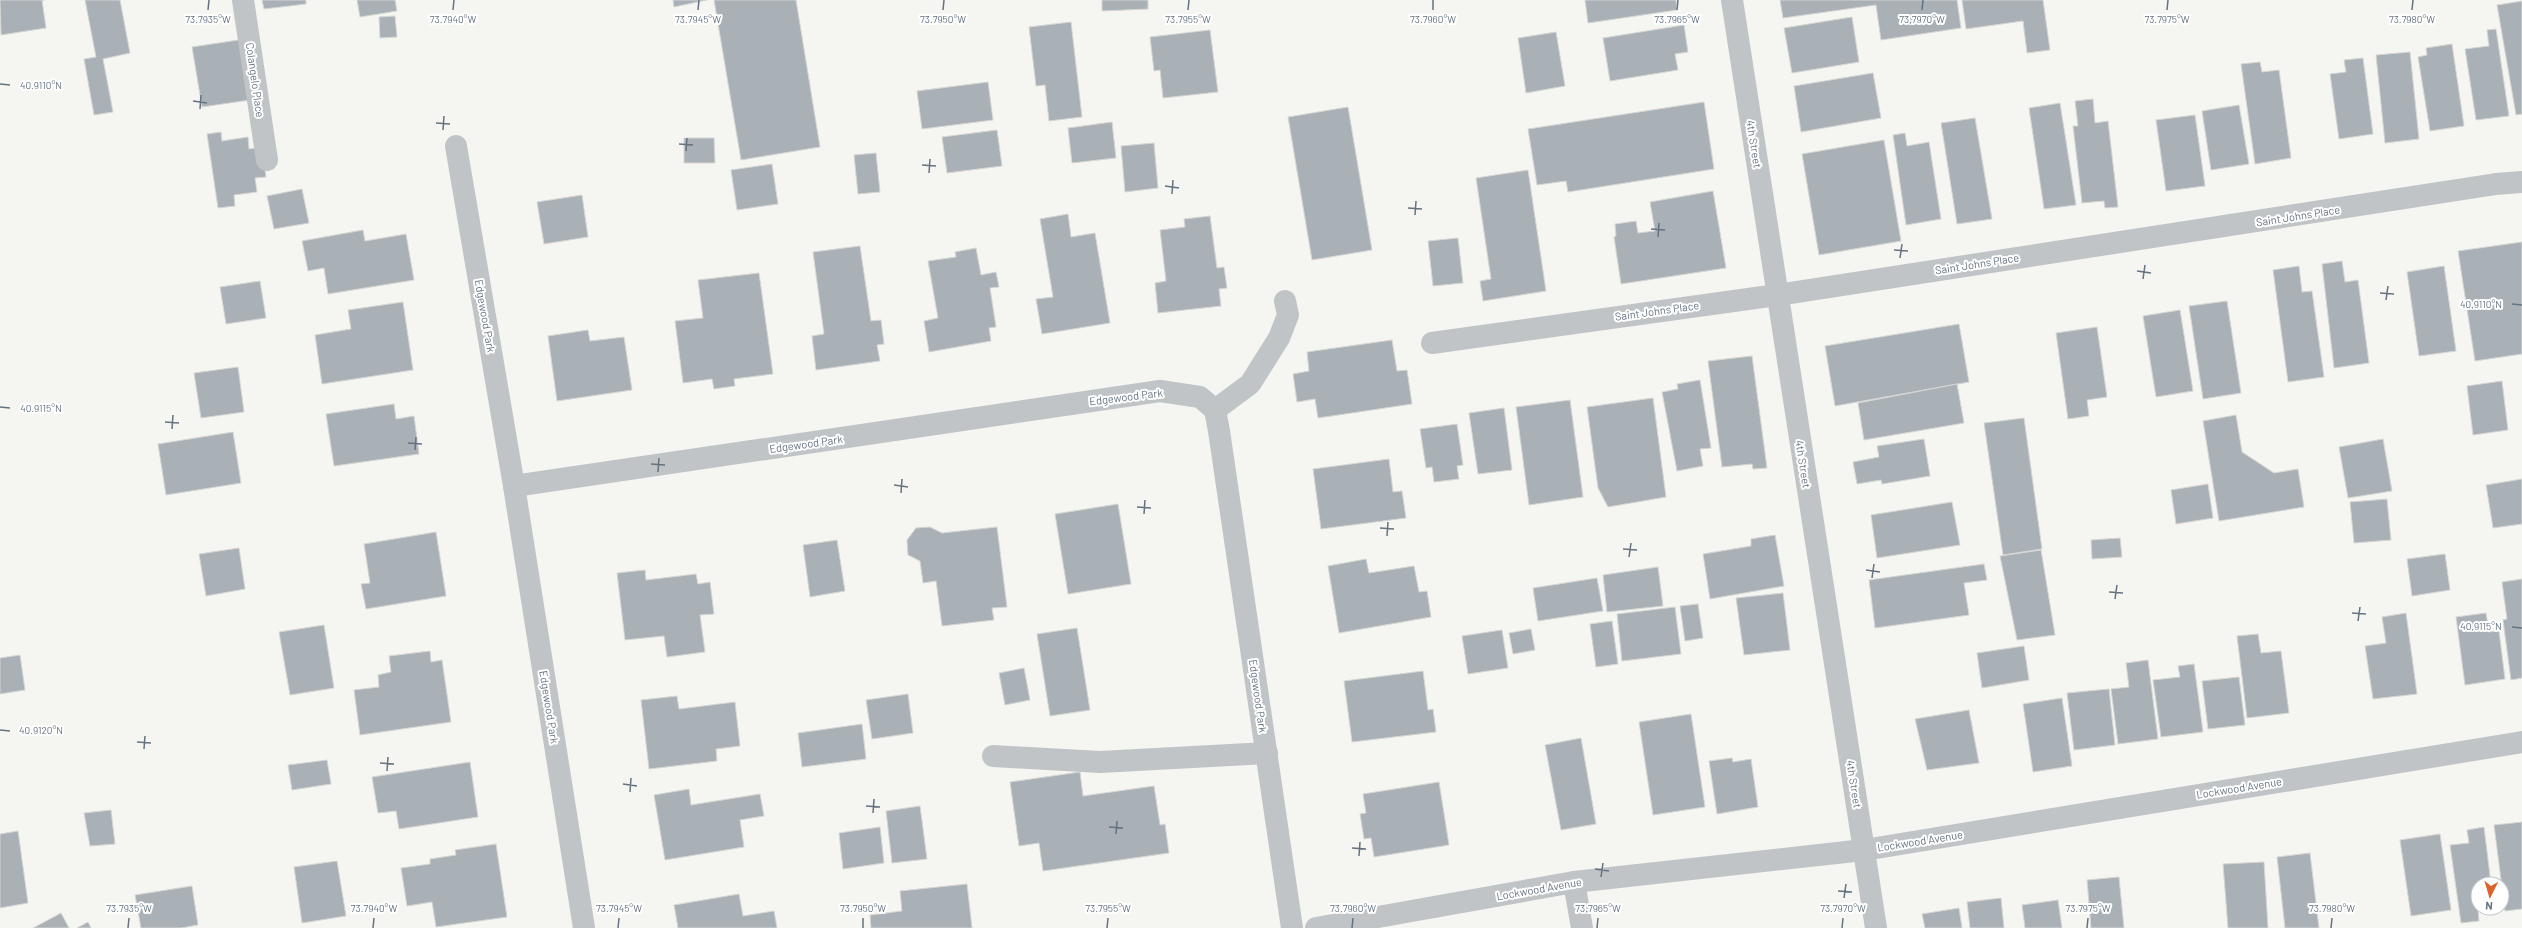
<svg xmlns="http://www.w3.org/2000/svg" width="2522" height="928" font-family="Barlow,sans-serif">
  <style>
    .building { fill: #a9b1b6; stroke: #d6d6d4 }
    .lines { fill: none; stroke-linecap: round; stroke-linejoin: round }
    .minor { stroke: #c0c4c7; stroke-width: 22 }
    .ticks { fill: none; stroke: #657381; stroke-width: 1.5 }
    .labels { text-anchor: middle; stroke-width: 4; stroke-linejoin: round; paint-order: stroke }
    .street-label { font-size: 11px; fill: #657381; stroke: #fff }
    .ticks-label { font-size: 10px; text-anchor: middle; fill: #657381; stroke: #fff; stroke-width: 4; stroke-linejoin: round; paint-order: stroke }
  </style>
  <rect width="100%" height="100%" fill="#f5f5f2"/>
  <g class="building">
    <polygon points="0,0 45,0 42,0 46,28 1,35"/>
    <polygon points="85,0 120,0 130,53 103,59 113,112 94,115 84,59 96,57"/>
    <polygon points="262,0 306,0 306,4 264,9"/>
    <polygon points="357,0 395,0 397,11 360,17"/>
    <polygon points="673,0 707,0 674,7"/>
    <polygon points="714,0 796,0 820,147 741,160"/>
    <polygon points="1102,0 1148,0 1148,9 1102,11"/>
    <polygon points="1585,0 1676,0 1677,10 1588,23"/>
    <polygon points="1780,0 1957,0 1961,28 1881,40 1876,5 1783,18"/>
    <polygon points="1962,0 2043,0 2050,50 2027,53 2023,21 1966,29"/>
    <polygon points="2522,1 2522,114 2516,115 2497,5"/>
    <polygon points="395,16 397,37 380,38 379,17"/>
    <polygon points="1852,17 1859,62 1792,73 1784,28"/>
    <polygon points="1071,22 1082,117 1049,121 1045,85 1036,86 1029,27"/>
    <polygon points="1684,25 1688,52 1675,54 1678,70 1610,81 1603,38"/>
    <polygon points="2496,29 2509,116 2476,120 2465,49 2489,46 2487,30"/>
    <polygon points="1210,30 1218,92 1163,98 1160,70 1154,71 1150,37"/>
    <polygon points="1556,32 1565,86 1526,93 1518,38"/>
    <polygon points="245,39 257,99 202,107 192,47"/>
    <polygon points="2452,44 2464,126 2430,131 2418,57 2427,55 2426,48"/>
    <polygon points="2410,52 2419,139 2385,143 2376,55"/>
    <polygon points="2363,58 2373,134 2339,139 2330,74 2346,72 2344,60"/>
    <polygon points="2260,62 2262,72 2279,70 2291,158 2255,164 2241,64"/>
    <polygon points="1873,73 1881,118 1801,132 1794,86"/>
    <polygon points="988,82 993,120 922,129 917,91"/>
    <polygon points="2093,99 2095,123 2108,121 2118,207 2105,208 2104,201 2082,203 2073,126 2078,126 2075,101"/>
    <polygon points="1704,102 1714,169 1568,192 1566,181 1537,185 1528,129"/>
    <polygon points="2060,103 2076,205 2044,209 2029,108"/>
    <polygon points="2239,105 2249,164 2211,170 2202,111"/>
    <polygon points="1348,107 1372,250 1312,260 1288,117"/>
    <polygon points="2195,115 2205,186 2166,191 2156,120"/>
    <polygon points="1975,118 1992,219 1957,224 1941,123"/>
    <polygon points="1112,122 1116,158 1072,163 1068,128"/>
    <polygon points="997,130 1002,166 947,173 942,137"/>
    <polygon points="221,132 222,141 248,137 249,149 262,147 266,177 255,178 257,192 234,195 235,206 218,208 207,134"/>
    <polygon points="1905,133 1907,146 1929,142 1941,219 1906,225 1893,135"/>
    <polygon points="684,138 714,138 715,163 684,163"/>
    <polygon points="1884,140 1901,241 1819,255 1802,154"/>
    <polygon points="1154,143 1158,188 1125,192 1121,146"/>
    <polygon points="876,153 880,192 858,194 854,155"/>
    <polygon points="772,164 778,204 737,210 731,170"/>
    <polygon points="1528,170 1546,291 1483,301 1480,281 1491,279 1476,178"/>
    <polygon points="302,189 309,223 274,229 267,196"/>
    <polygon points="1713,191 1726,268 1621,284 1614,237 1616,236 1615,224 1636,221 1638,233 1655,231 1650,202"/>
    <polygon points="582,195 588,237 544,244 537,202"/>
    <polygon points="1068,214 1071,237 1095,233 1110,323 1042,334 1036,299 1053,297 1040,219"/>
    <polygon points="1210,216 1217,268 1224,267 1227,288 1219,289 1221,306 1158,313 1155,283 1166,281 1160,230 1185,227 1184,219"/>
    <polygon points="363,230 365,241 406,234 414,280 328,294 324,268 308,271 302,241"/>
    <polygon points="1458,238 1463,283 1433,286 1428,241"/>
    <polygon points="2522,242 2522,354 2475,361 2458,251"/>
    <polygon points="860,246 871,321 881,320 884,344 877,345 880,361 816,370 812,336 824,334 813,252"/>
    <polygon points="976,248 981,275 996,272 999,287 990,288 996,327 989,328 991,341 929,352 924,321 938,318 928,261 956,257 955,252"/>
    <polygon points="2342,261 2345,282 2358,280 2369,363 2334,368 2322,264"/>
    <polygon points="2299,266 2302,292 2312,291 2324,377 2288,382 2273,270"/>
    <polygon points="2444,266 2456,351 2419,356 2407,272"/>
    <polygon points="759,273 773,374 734,379 735,386 714,389 712,379 683,383 675,321 703,318 698,280"/>
    <polygon points="260,281 266,318 226,324 220,287"/>
    <polygon points="2227,301 2241,393 2203,399 2189,306"/>
    <polygon points="403,302 413,370 322,384 315,335 351,329 348,310"/>
    <polygon points="2180,310 2193,391 2156,397 2143,316"/>
    <polygon points="1959,324 1969,382 1835,406 1825,346"/>
    <polygon points="2097,327 2107,397 2087,400 2089,416 2068,419 2056,333"/>
    <polygon points="588,330 590,341 624,337 632,390 557,401 548,336"/>
    <polygon points="1392,340 1397,371 1407,370 1412,404 1318,418 1315,399 1297,402 1293,374 1309,371 1307,352"/>
    <polygon points="1752,356 1767,468 1753,469 1752,464 1722,467 1708,361"/>
    <polygon points="238,367 244,412 201,418 194,373"/>
    <polygon points="1700,380 1711,448 1700,449 1703,466 1677,471 1662,392 1678,389 1677,384"/>
    <polygon points="2502,381 2508,430 2473,435 2467,386"/>
    <polygon points="1957,384 1964,423 1864,440 1858,403"/>
    <polygon points="1653,398 1666,497 1608,507 1598,488 1587,407"/>
    <polygon points="1570,400 1583,497 1529,505 1516,407"/>
    <polygon points="394,404 396,419 414,416 419,454 334,466 326,414"/>
    <polygon points="1504,408 1512,470 1478,474 1469,413"/>
    <polygon points="2236,415 2242,452 2274,473 2298,469 2304,507 2219,521 2203,421"/>
    <polygon points="2024,418 2042,549 2003,555 1984,423"/>
    <polygon points="1457,424 1463,465 1457,466 1459,479 1434,482 1432,467 1426,468 1420,429"/>
    <polygon points="233,432 241,483 166,495 158,444"/>
    <polygon points="1924,439 1930,476 1882,484 1881,480 1857,484 1853,462 1879,457 1877,446"/>
    <polygon points="2383,439 2392,491 2348,498 2339,447"/>
    <polygon points="1389,459 1393,492 1402,491 1406,518 1321,529 1313,469"/>
    <polygon points="2522,479 2522,524 2493,528 2486,485"/>
    <polygon points="2208,484 2213,518 2176,524 2171,490"/>
    <polygon points="2387,499 2391,540 2354,543 2350,502"/>
    <polygon points="1952,502 1960,545 1877,558 1871,515"/>
    <polygon points="1118,504 1131,584 1068,594 1055,514"/>
    <polygon points="930,527 942,533 997,527 1007,607 992,608 994,620 942,626 936,581 923,583 920,561 908,555 907,540 916,528"/>
    <polygon points="436,532 446,596 366,609 361,584 370,583 364,544"/>
    <polygon points="1775,535 1784,586 1710,599 1703,554 1751,546 1751,539"/>
    <polygon points="2120,538 2122,557 2092,559 2091,540"/>
    <polygon points="837,540 845,591 810,597 803,545"/>
    <polygon points="239,548 245,589 206,596 199,554"/>
    <polygon points="2041,550 2055,635 2017,640 2000,556"/>
    <polygon points="2445,554 2450,590 2412,596 2407,559"/>
    <polygon points="1366,559 1369,573 1414,566 1419,592 1427,591 1431,617 1339,633 1328,566"/>
    <polygon points="1984,564 1987,580 1964,583 1969,615 1875,628 1869,580"/>
    <polygon points="1658,567 1663,606 1607,612 1603,575"/>
    <polygon points="645,570 646,580 696,574 698,584 710,582 714,614 700,615 705,652 667,657 664,636 625,640 617,573"/>
    <polygon points="1597,578 1603,611 1538,621 1533,588"/>
    <polygon points="2522,579 2522,678 2511,680 2503,620 2507,619 2502,582"/>
    <polygon points="1783,593 1790,650 1744,655 1736,598"/>
    <polygon points="1698,604 1703,638 1685,641 1680,606"/>
    <polygon points="1675,607 1681,654 1622,661 1617,614"/>
    <polygon points="2406,613 2417,694 2373,699 2365,646 2386,643 2382,617"/>
    <polygon points="2486,613 2489,632 2499,631 2505,679 2465,685 2456,617"/>
    <polygon points="1612,621 1618,664 1596,667 1590,624"/>
    <polygon points="324,625 334,688 290,695 279,632"/>
    <polygon points="1077,628 1090,710 1050,716 1037,634"/>
    <polygon points="1531,629 1535,650 1513,654 1509,633"/>
    <polygon points="1502,630 1508,668 1468,674 1462,636"/>
    <polygon points="2258,634 2261,653 2281,651 2289,713 2247,718 2237,636"/>
    <polygon points="2024,646 2029,680 1982,688 1977,653"/>
    <polygon points="430,651 431,662 442,660 451,722 360,735 354,690 379,687 378,675 391,672 389,656"/>
    <polygon points="20,655 25,690 0,694 0,658"/>
    <polygon points="2148,660 2158,739 2118,744 2111,689 2129,687 2126,663"/>
    <polygon points="2194,664 2203,732 2161,737 2153,680 2180,677 2178,666"/>
    <polygon points="1024,668 1030,700 1005,705 999,673"/>
    <polygon points="1423,671 1428,710 1433,709 1436,732 1352,742 1344,681"/>
    <polygon points="2239,677 2245,725 2208,729 2202,681"/>
    <polygon points="2109,689 2115,745 2074,750 2067,693"/>
    <polygon points="908,694 913,733 872,739 866,700"/>
    <polygon points="677,696 679,709 735,702 740,746 716,749 717,761 649,769 641,700"/>
    <polygon points="2062,698 2072,766 2033,772 2023,704"/>
    <polygon points="1969,710 1979,763 1927,770 1915,719"/>
    <polygon points="1691,714 1705,807 1653,815 1639,722"/>
    <polygon points="862,724 866,759 802,767 798,733"/>
    <polygon points="1581,738 1596,824 1561,830 1545,745"/>
    <polygon points="1732,758 1733,762 1751,759 1758,807 1717,814 1709,761"/>
    <polygon points="327,760 331,784 292,790 288,765"/>
    <polygon points="470,762 478,817 399,829 396,811 378,813 372,777"/>
    <polygon points="1080,772 1083,796 1154,786 1160,825 1165,824 1169,853 1043,871 1039,843 1019,846 1010,782"/>
    <polygon points="1439,782 1449,845 1374,857 1371,838 1364,839 1360,814 1366,813 1363,794"/>
    <polygon points="689,789 691,805 760,794 764,816 740,820 744,847 665,860 654,795"/>
    <polygon points="920,806 927,859 892,863 886,811"/>
    <polygon points="111,810 115,844 90,846 84,813"/>
    <polygon points="2522,822 2522,909 2505,911 2494,825"/>
    <polygon points="880,827 884,863 843,869 839,833"/>
    <polygon points="2484,827 2491,884 2478,884 2478,908 2495,908 2478,910 2479,921 2461,923 2450,845 2469,843 2467,830"/>
    <polygon points="18,831 28,903 0,908 0,834"/>
    <polygon points="2440,834 2451,910 2411,916 2400,840"/>
    <polygon points="496,844 507,917 436,927 432,902 407,906 401,868 430,864 430,859 456,855 455,850"/>
    <polygon points="2310,853 2319,928 2285,928 2277,857"/>
    <polygon points="337,861 346,916 302,923 294,867"/>
    <polygon points="2264,862 2268,928 2228,928 2223,864"/>
    <polygon points="2119,877 2124,928 2091,928 2087,880"/>
    <polygon points="967,884 972,928 871,928 870,915 902,911 900,891"/>
    <polygon points="192,886 198,925 181,928 141,928 135,895"/>
    <polygon points="739,894 743,916 774,911 777,928 678,928 674,905"/>
    <polygon points="2001,898 2004,928 1970,928 1967,902"/>
    <polygon points="2058,900 2062,928 2025,928 2022,905"/>
    <polygon points="1959,908 1962,928 1925,928 1922,914"/>
    <polygon points="61,913 69,928 33,928"/>
    <polygon points="88,922 91,928 77,928"/>
  </g>
  <g class="lines">
    <g class="minor">
      <polyline points="243,0 267,160"/>
      <polyline points="1732,0 1876,928"/>
      <polyline points="456,146 514,486 584,928"/>
      <polyline points="1432,343 1777,295 2496,184 2522,182"/>
      <polyline points="1215,410 1250,384 1279,338 1288,315 1285,301"/>
      <polyline points="514,486 1160,391 1200,397 1215,410 1219,431 1292,928"/>
      <polyline points="993,756 1100,762 1267,753"/>
      <polyline points="1574,882 1582,928"/>
      <polyline points="1316,928 1574,882 1864,850 2522,742"/>
    </g>
  </g>
  <path class="ticks" d="M208,10L209,0M453,10L454,0M698,10L699,0M943,10L944,0M1188,10L1189,0M1433,10V0M1677,10L1678,0M1922,10L1923,0M2167,10L2168,0M2412,10L2413,0M0,84L10,85M193,101L207,103M200,109L201,95M436,123L450,124M443,130L444,116M679,144L693,145M686,151L687,138M922,165L936,166M929,173L930,159M1165,186L1179,188M1172,194L1173,180M1408,208L1422,209M1415,215L1416,201M1651,229L1665,230M1658,237L1659,223M1894,250L1908,251M1900,258L1902,244M2137,271L2151,273M2143,279L2145,265M2380,293L2394,294M2386,300L2388,286M2512,304L2522,305M0,407L10,408M165,422L179,423M172,429L173,415M408,443L422,444M415,450L416,437M651,464L665,465M658,472L659,458M894,485L908,487M901,493L902,479M1137,507L1151,508M1144,514L1145,500M1380,528L1394,529M1387,536L1388,522M1623,549L1637,550M1629,557L1631,543M1866,570L1880,572M1872,578L1874,564M2109,592L2123,593M2115,599L2117,585M2352,613L2366,614M2358,621L2360,607M2512,627L2522,628M0,730L10,731M137,742L151,743M144,749L145,736M380,763L394,764M387,771L388,757M623,784L637,786M630,792L631,778M866,806L880,807M873,813L874,799M1109,827L1123,828M1116,834L1117,821M1352,848L1366,849M1359,856L1360,842M1595,869L1609,871M1601,877L1603,863M1838,891L1852,892M1844,898L1846,884M128,928L129,918M373,928L374,918M618,928L619,918M863,928V918M1107,928L1108,918M1352,928L1353,918M1597,928L1598,918M1842,928L1843,918M2087,928L2088,918M2331,928L2332,918"/>
  <g class="labels">
    <g class="street-label">
      <text transform="translate(255 80) rotate(82)" y="4">Colangelo Place</text>
      <text transform="translate(1754 144) rotate(81)" y="4">4th Street</text>
      <text transform="translate(2298 216) rotate(-9)" y="4">Saint Johns Place</text>
      <text transform="translate(1977 264) rotate(-9)" y="4">Saint Johns Place</text>
      <text transform="translate(1657 311) rotate(-8)" y="4">Saint Johns Place</text>
      <text transform="translate(485 316) rotate(80)" y="4">Edgewood Park</text>
      <text transform="translate(1126 397) rotate(-7)" y="4">Edgewood Park</text>
      <text transform="translate(806 444) rotate(-8)" y="4">Edgewood Park</text>
      <text transform="translate(1803 464) rotate(81)" y="4">4th Street</text>
      <text transform="translate(1258 696) rotate(82)" y="4">Edgewood Park</text>
      <text transform="translate(549 707) rotate(81)" y="4">Edgewood Park</text>
      <text transform="translate(1854 784) rotate(81)" y="4">4th Street</text>
      <text transform="translate(2239 788) rotate(-9)" y="4">Lockwood Avenue</text>
      <text transform="translate(1920 841) rotate(-9)" y="4">Lockwood Avenue</text>
      <text transform="translate(1539 889) rotate(-10)" y="4">Lockwood Avenue</text>
    </g>
  </g>
  <g class="ticks-label">
    <text x="943" y="23">73.7950°W</text>
    <text x="208" y="23">73.7935°W</text>
    <text x="453" y="23">73.7940°W</text>
    <text x="698" y="23">73.7945°W</text>
    <text x="1188" y="23">73.7955°W</text>
    <text x="1433" y="23">73.7960°W</text>
    <text x="1677" y="23">73.7965°W</text>
    <text x="1922" y="23">73.7970°W</text>
    <text x="2167" y="23">73.7975°W</text>
    <text x="2412" y="23">73.7980°W</text>
    <text x="41" y="89">40.9110°N</text>
    <text x="2481" y="308">40.9110°N</text>
    <text x="41" y="412">40.9115°N</text>
    <text x="2481" y="630">40.9115°N</text>
    <text x="41" y="734">40.9120°N</text>
    <text x="129" y="912">73.7935°W</text>
    <text x="374" y="912">73.7940°W</text>
    <text x="619" y="912">73.7945°W</text>
    <text x="863" y="912">73.7950°W</text>
    <text x="1108" y="912">73.7955°W</text>
    <text x="1353" y="912">73.7960°W</text>
    <text x="1598" y="912">73.7965°W</text>
    <text x="1843" y="912">73.7970°W</text>
    <text x="2088" y="912">73.7975°W</text>
    <text x="2332" y="912">73.7980°W</text>
  </g>
  <g transform="translate(2490 896) rotate(185)"><circle r="19" fill="#ffffff" stroke="#c1c7cd"/>
  <path d="M0-3L7 15L0 10L-7 15Z" fill="#db622b"/>
  <text y="-6" font-size="11" font-weight="bold" text-anchor="middle" fill="#657381">N</text>
  </g>
</svg>
